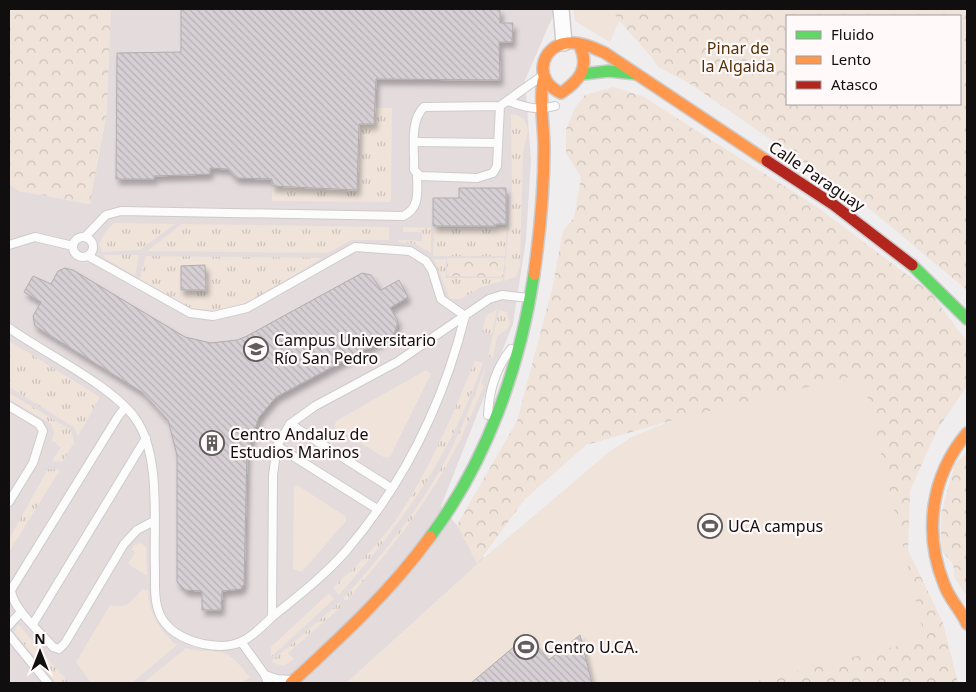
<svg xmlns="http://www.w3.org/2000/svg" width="976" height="692" font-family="'Noto Sans',sans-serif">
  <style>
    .built { fill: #e4dbdd }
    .grass { fill: url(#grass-tufts) }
    .forest { fill: url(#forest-crowns); fill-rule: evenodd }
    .garden { fill: #efe3da }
    .building { fill: url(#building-back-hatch); stroke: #afadae; filter: url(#shadow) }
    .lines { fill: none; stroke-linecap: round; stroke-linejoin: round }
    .lane-casing { stroke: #cdcbcb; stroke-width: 10 }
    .street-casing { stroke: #cdcbcb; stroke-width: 18 }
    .fast-casing { stroke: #cdcbcb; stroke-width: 14 }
    .slow-casing { stroke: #cdcbcb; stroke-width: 14 }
    .jam-casing { stroke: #cdcbcb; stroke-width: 14 }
    .lane { stroke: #fdfcfc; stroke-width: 8 }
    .street { stroke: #fdfcfc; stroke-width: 15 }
    .fast { stroke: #63d668; stroke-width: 11 }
    .slow { stroke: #ff974d; stroke-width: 11 }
    .jam { stroke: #b3261e; stroke-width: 11 }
    .labels { text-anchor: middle; stroke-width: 4.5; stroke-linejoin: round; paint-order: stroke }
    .park-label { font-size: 16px; fill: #563004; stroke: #fff9fa }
    .street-label { font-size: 16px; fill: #100e0f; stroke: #fff9fa }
    .poi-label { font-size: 16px; fill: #100e0f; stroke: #fff9fa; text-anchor: start }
  </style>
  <defs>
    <pattern id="grass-tufts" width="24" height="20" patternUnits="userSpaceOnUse" patternTransform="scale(1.25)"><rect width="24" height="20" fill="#efe3da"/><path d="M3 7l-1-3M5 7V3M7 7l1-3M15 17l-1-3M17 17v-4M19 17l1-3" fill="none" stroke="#ccc2ba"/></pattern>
    <pattern id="forest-crowns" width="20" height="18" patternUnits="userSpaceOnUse" patternTransform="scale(1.25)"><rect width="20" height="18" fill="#efe3da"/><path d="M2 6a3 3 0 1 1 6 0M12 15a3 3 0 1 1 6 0" fill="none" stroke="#ccc2ba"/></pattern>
    <pattern id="building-back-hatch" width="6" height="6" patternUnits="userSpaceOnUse" patternTransform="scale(1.25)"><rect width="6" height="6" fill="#d6cfd4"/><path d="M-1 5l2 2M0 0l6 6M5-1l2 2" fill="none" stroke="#b7b1b5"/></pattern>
    <filter id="shadow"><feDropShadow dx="3" dy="5.5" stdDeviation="2.5" flood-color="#0004"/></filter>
  </defs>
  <rect width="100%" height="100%" fill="#f0edee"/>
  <polygon class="built" points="111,9 556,9 525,80 531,160 526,240 513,324 441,506 484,558 630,438 677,419 749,683 9,683 9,184 19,191 90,204"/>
  <g class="grass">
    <polygon points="375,108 392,108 391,202 272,201 272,186 359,124 374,124"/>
    <polygon points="511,114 517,115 524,119 528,130 523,153 520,267 516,277 504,281 512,188"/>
    <polygon points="114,223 175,224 140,250 102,252 99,244 106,231"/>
    <polygon points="182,224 389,227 389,240 351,240 328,253 147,251"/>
    <polygon points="403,227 431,228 431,253 415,244 398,242 398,240 422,241 422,232 403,232"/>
    <polygon points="507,227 505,256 433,256 434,228"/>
    <polygon points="103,255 139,255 135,276 106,259"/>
    <path d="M146,256L322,258C288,278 232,324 190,308C173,302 156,290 139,281Z"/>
    <polygon points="434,259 446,259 446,278 503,278 503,281 481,287 461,299 450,299"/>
    <polygon points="497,309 492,334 482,332 486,316"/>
    <polygon points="499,310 507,312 510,324 505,331 497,336 493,358 488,356"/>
    <polygon points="9,341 100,397 78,436 74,427 9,387"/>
    <path d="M475,361L483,363C449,458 405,520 339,595L333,588C355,567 377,546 395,521C429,472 452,416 475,361Z"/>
    <path d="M486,365L481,384L484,386C473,411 463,436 450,459C422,511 385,556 346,601L343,599C382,555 420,509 447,457C463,428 474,396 486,365Z"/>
    <polygon points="9,393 71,430 74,443 62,462 52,461 61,447 52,441 54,432 51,424 9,399"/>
    <polygon points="48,469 60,470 9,552 9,539"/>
    <polygon points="329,593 334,599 271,657 271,647"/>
    <polygon points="339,603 342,606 288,653 294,659 284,666 273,663 272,661"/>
    <polygon points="18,624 69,683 56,683 14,632"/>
  </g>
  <g class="forest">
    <polygon points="9,9 111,9 107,112 90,204 19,191 9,184"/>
    <path d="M609,9H967V290L865,205L689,83L658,67L653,59ZM960,16V104H787V16Z"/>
    <polygon points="613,87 642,96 817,207 930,292 967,342 967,386 937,430 910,491 908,550 943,623 958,683 749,683 677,419 586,445 525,499 477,564 457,525 517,421 552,289 563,231 574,218 581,177 566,153 566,129 576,106 585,95"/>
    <polygon points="447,258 505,258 503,277 447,276"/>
    <polygon points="967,452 967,596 955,579 953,564 941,550 941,514 955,464"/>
  </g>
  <g class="garden">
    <polygon points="573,9 609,9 619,21 610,42 575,21"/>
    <polygon points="426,370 431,374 390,457 385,458 334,427 336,421"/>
    <polygon points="862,374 925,639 749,683 346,683 484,558 609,452 630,438 677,419"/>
    <polygon points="297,485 345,516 346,521 302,572 293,569 294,488"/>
    <polygon points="141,543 146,547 147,576 128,564 135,552 131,549 134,545"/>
    <path d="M142,589L148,590C148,611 161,633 177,645L132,683H91L76,662L110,605C126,610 133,601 142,589Z"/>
    <path d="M186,648C198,652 207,650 219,652C233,654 241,667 250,677L242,683H143Z"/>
  </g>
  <g class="building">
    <polygon points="181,9 500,9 500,23 513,23 512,42 499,42 500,80 376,79 374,124 359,124 357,190 272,186 272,179 236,178 228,169 210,168 210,174 154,176 154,179 116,179 117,53 181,52"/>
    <polygon points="459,188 506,188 506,224 496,224 496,226 433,226 433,198 459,198"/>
    <polygon points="205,265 206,290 181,290 181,266"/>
    <polygon points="65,268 73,270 185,337 211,343 237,340 247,336 362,273 371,275 381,290 399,280 408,297 390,308 398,321 394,334 276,397 259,417 247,452 244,584 241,589 222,591 221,610 202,610 202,591 185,590 177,582 177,455 168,420 142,392 35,326 33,316 41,302 24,292 33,276 51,284 58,271"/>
    <polygon points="528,635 549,660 580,635 592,683 471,683"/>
  </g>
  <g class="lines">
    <defs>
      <g id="lane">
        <path d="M508,101C524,107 537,111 555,106"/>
        <path d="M500,106L497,166L493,173L477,178L420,176L414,170C415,151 409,121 424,107L500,106L539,78"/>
        <polyline points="415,142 498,143"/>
        <circle cx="83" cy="247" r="10"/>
        <path d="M85,237L106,215L121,211L403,216C421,208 417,190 417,173"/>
        <polyline points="9,245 35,237 73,246"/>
        <polyline points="88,256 190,313 213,316 247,308 355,247 410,251 426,261 432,270 441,299 465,316"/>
        <path d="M9,328C44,353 111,385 135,418C162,455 153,526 155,570C155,585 154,602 160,615C168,632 186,640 203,644C238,651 249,639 272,617L273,475L277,446L290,424L315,406L397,362L489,299L502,295L529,298"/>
        <polyline points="9,406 39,424 43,431 33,463 9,502"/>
        <path d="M125,408L119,415L11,590C12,608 41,633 53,647L59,649L65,643L124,544L137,530L154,521"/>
        <path d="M488,415C489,391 495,369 511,349"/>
        <polyline points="290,424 391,488"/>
        <polyline points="277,446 377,509"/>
        <path d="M272,617C298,596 324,576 346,551C405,482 443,404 465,316"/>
        <polyline points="33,624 146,438"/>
        <polyline points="9,625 21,612"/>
        <polyline points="9,635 48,683"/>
        <polyline points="242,643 265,675 268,683"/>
        <polyline points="265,675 277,679 290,680"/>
      </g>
      <polyline id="street" points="561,9 564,43"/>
      <g id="fast">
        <polyline points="583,74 609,71 636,74"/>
        <polyline points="912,265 967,319"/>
        <path d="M430,537C487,461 520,367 534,274"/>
      </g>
      <g id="slow">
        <path d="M580,46C590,68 579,81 561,93C532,80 541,46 567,43C580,41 594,48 605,53L767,161"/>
        <path d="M534,274C540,232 544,189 544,147C544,125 539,103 543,81"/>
        <path d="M967,433C931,476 923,532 944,584C949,599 961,610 967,624"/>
        <path d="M291,683C341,637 390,592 430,537"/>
      </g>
      <polyline id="jam" points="767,161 834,205 912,265"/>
    </defs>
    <use href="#lane" class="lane-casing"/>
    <use href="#street" class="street-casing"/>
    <use href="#fast" class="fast-casing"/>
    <use href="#slow" class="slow-casing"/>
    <use href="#jam" class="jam-casing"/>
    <use href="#lane" class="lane"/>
    <use href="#street" class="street"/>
    <use href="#fast" class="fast"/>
    <use href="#slow" class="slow"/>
    <use href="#jam" class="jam"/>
  </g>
  <defs>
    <symbol id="university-ring" viewBox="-11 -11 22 22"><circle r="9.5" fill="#fff9fa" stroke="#5e5c5d" stroke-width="1.5"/><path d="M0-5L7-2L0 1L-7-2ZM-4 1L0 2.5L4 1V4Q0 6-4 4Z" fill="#5e5c5d"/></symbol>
    <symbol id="building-ring" viewBox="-11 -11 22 22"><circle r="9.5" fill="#fff9fa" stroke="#5e5c5d" stroke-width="1.5"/><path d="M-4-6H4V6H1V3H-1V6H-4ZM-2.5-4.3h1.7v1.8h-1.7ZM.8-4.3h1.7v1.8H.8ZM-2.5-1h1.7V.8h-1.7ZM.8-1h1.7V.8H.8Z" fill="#5e5c5d"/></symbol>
    <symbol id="stadium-ring" viewBox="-11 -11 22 22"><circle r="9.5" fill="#fff9fa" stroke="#5e5c5d" stroke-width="1.5"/><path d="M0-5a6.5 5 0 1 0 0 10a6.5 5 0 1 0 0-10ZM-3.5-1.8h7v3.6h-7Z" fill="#5e5c5d"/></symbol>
  </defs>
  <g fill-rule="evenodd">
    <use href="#university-ring" x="242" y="335" width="28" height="28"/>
    <use href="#building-ring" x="198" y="429" width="28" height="28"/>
    <use href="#stadium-ring" x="696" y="512" width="28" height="28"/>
    <use href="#stadium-ring" x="512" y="633" width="28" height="28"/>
  </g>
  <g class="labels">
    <g class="park-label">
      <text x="738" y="54">Pinar de<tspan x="738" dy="18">la Algaida</tspan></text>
    </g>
    <g class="street-label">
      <text transform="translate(817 176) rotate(34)" y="6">Calle Paraguay</text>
    </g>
    <g class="poi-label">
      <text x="274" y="346">Campus Universitario<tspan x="274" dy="18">Río San Pedro</tspan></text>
      <text x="230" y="440">Centro Andaluz de<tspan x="230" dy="18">Estudios Marinos</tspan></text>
      <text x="728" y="532">UCA campus</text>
      <text x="544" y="653">Centro U.CA.</text>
    </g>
  </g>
  <rect width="976" height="692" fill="none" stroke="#100e0f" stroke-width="20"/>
  <rect x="786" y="15" width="175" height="90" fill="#fff9fa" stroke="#9f9b9c"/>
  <rect x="796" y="31" width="25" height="8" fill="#63d668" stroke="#9f9b9c"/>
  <text x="831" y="40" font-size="15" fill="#100e0f">Fluido</text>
  <rect x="796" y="56" width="25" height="8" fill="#ff974d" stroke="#9f9b9c"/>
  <text x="831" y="65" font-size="15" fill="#100e0f">Lento</text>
  <rect x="796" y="81" width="25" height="8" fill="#b3261e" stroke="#9f9b9c"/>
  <text x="831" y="90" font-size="15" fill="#100e0f">Atasco</text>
  <g transform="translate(40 652)" stroke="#fff9fa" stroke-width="4" paint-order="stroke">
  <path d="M0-4L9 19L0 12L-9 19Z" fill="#100e0f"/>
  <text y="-8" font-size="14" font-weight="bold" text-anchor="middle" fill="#100e0f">N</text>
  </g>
</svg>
